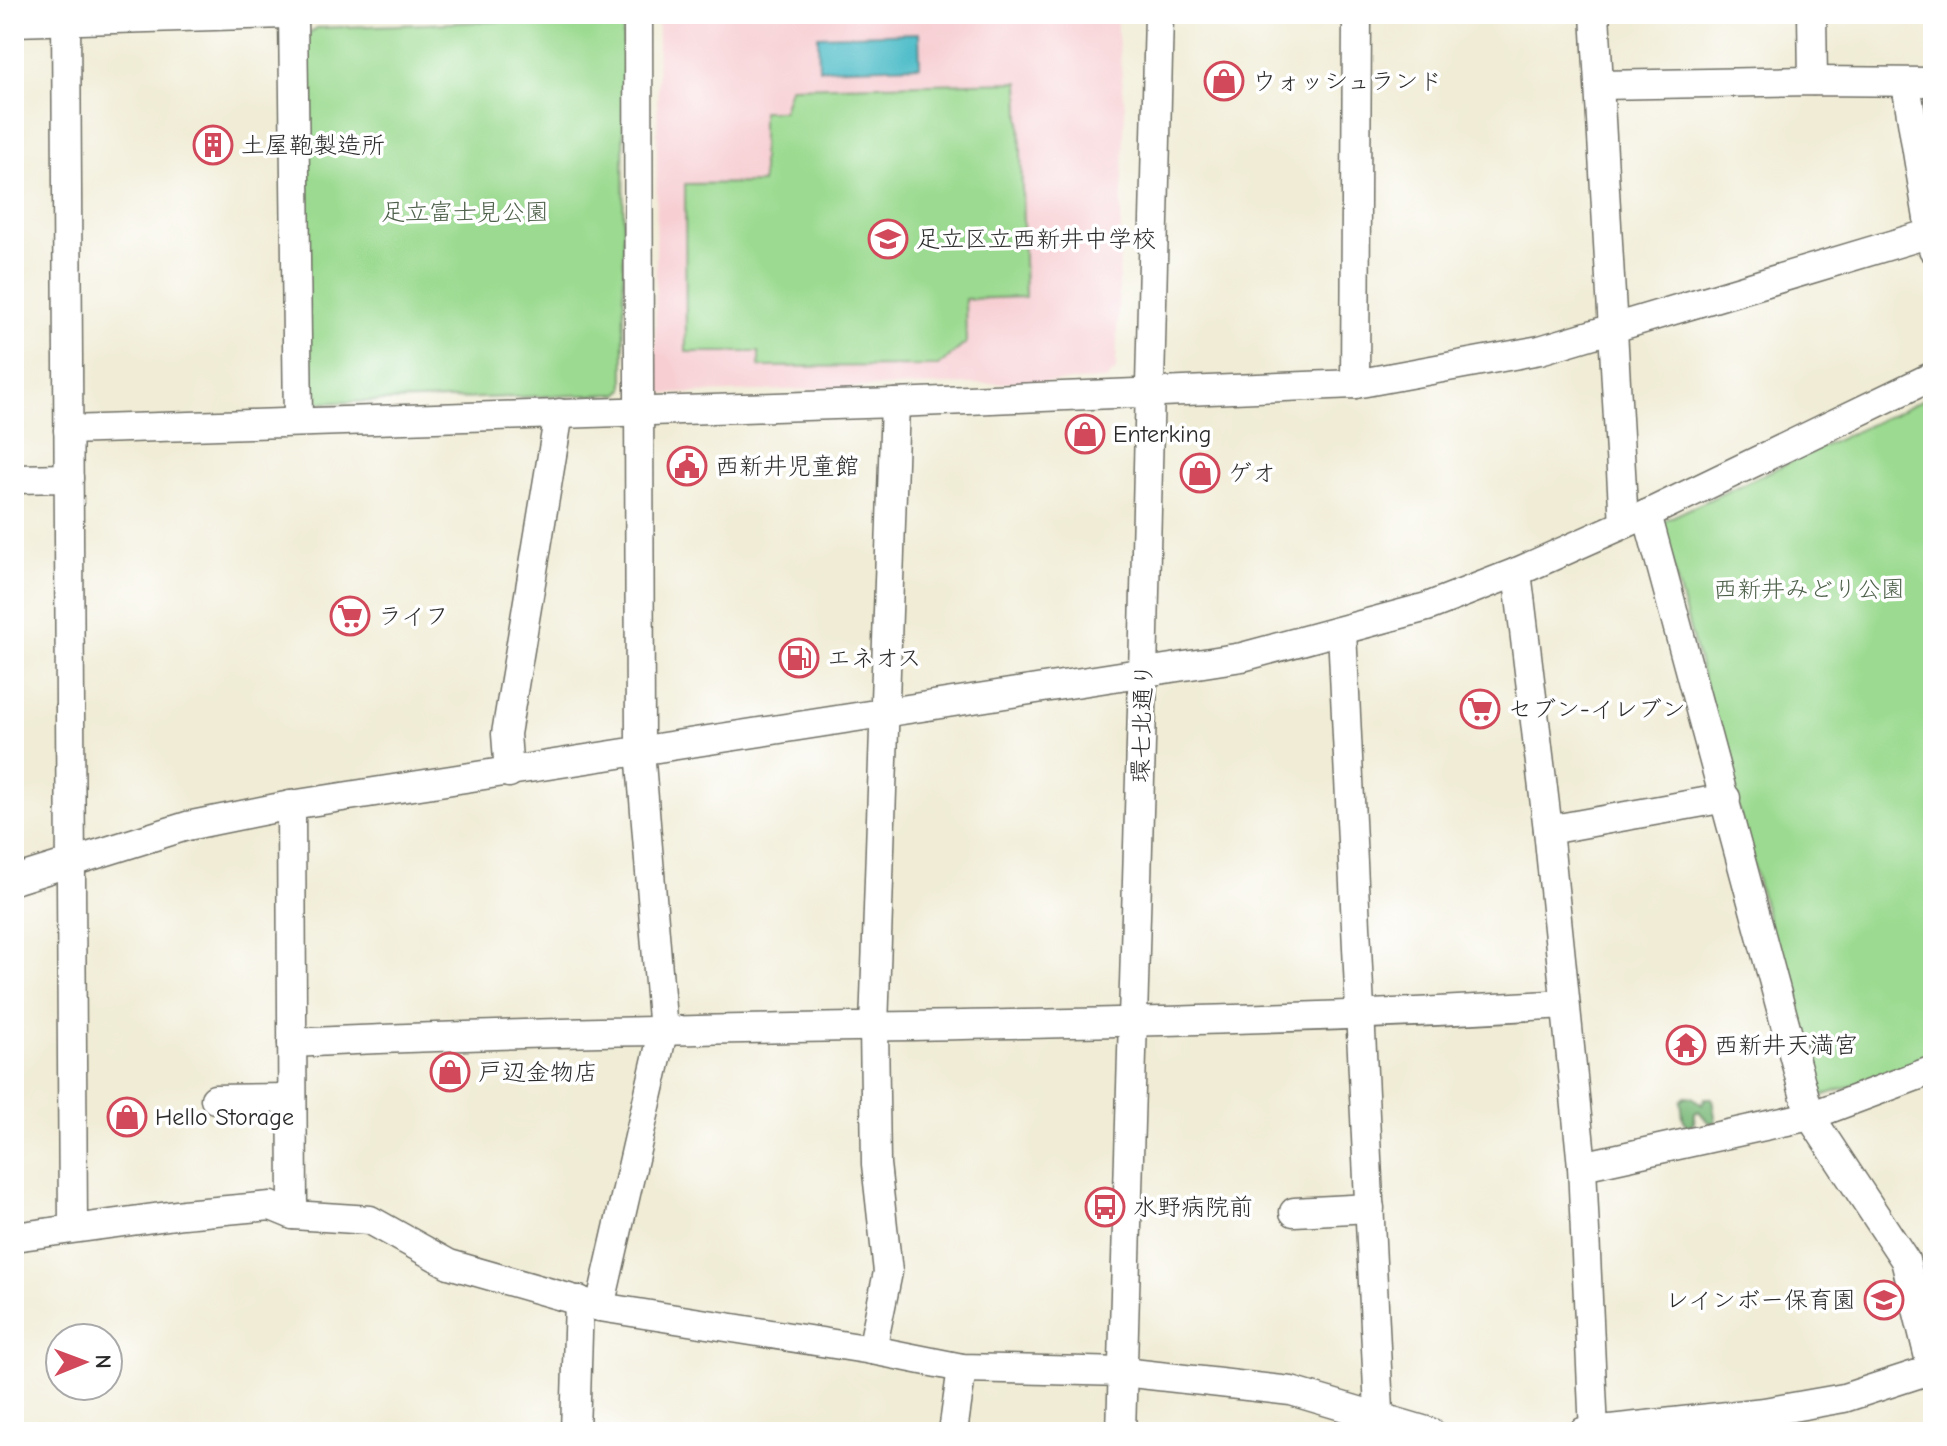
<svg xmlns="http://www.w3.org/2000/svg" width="1947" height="1446" font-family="'Comic Neue','Klee One',sans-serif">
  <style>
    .built { fill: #f7cfd3 }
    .green { fill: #9bda90; stroke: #63825e; stroke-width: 2 }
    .forest { fill: #7cba7a; stroke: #547252; stroke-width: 2 }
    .water { fill: #51bec9; stroke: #3e747a; stroke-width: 2 }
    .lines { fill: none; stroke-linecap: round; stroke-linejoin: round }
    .minor-casing { stroke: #706f66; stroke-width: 31 }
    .minor { stroke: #fff; stroke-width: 28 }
    .labels { text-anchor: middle; stroke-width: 7; stroke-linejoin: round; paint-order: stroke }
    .poi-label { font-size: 24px; fill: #2b2b2b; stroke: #fff; text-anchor: start }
    .park-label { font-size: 24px; fill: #4d6049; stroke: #fff }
    .street-label { font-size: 24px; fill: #2b2b2b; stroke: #fff }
  </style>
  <rect width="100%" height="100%" fill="#fff"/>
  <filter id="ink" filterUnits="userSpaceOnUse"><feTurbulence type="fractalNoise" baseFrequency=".0125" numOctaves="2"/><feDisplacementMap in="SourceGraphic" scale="16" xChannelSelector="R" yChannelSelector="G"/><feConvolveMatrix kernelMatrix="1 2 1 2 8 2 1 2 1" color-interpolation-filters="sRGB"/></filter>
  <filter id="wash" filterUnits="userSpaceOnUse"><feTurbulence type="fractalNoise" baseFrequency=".006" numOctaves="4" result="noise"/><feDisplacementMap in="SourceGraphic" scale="32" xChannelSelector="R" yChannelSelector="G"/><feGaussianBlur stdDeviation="1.8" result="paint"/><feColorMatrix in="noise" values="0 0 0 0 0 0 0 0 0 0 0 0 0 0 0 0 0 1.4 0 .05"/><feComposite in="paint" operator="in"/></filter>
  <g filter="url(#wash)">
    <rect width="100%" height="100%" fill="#f0ecd5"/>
    <polygon class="built" points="736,14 1116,14 1125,108 1116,370 1106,380 664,394 655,382 658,16"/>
    <g class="green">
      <polygon points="613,17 623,26 624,389 618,394 319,403 308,391 305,36 317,28"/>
      <polygon points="1019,82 1025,297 965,299 966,343 938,366 759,367 759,352 686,352 685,184 762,183 762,111 783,111 790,87"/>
      <polygon points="1923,400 1933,404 1933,1059 1816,1098 1661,522"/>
      <polygon points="1848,1423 1853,1431 1877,1426 1879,1432 1784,1432"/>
    </g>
    <polygon class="forest" points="1686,1096 1692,1097 1702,1105 1705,1098 1712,1098 1716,1123 1708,1122 1699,1111 1695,1113 1694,1123 1687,1126 1683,1118 1681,1101"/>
    <polygon class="water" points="919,33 920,66 819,69 818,36"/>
  </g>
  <g filter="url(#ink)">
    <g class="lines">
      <defs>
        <g id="minor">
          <polyline points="66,14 73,1228"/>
          <polyline points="293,14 298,422"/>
          <polyline points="1595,14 1624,524"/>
          <polyline points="1812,14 1813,81"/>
          <polyline points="14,22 286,14"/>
          <polyline points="1906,84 1933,249"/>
          <polyline points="1600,85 1813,81 1933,82"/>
          <polyline points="1355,384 1357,14"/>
          <polyline points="68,430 895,403 1355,384 1540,350 1931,233"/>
          <polyline points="14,479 69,478"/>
          <polyline points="1647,514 1810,1116 1905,1260 1933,1374"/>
          <polyline points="1517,572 1548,830 1582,1166 1594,1432"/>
          <polyline points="1342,631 1380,1432"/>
          <polyline points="509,773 506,734 559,413"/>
          <polyline points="291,805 293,1215"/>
          <polyline points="1548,830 1726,798"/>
          <polyline points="14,880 187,826 291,805 1242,657 1427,607 1517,572 1647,514 1933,376"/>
          <path d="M292,1043C716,1022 1141,1031 1565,1004"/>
          <polyline points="215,1099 292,1098"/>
          <polyline points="1582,1166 1810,1116 1933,1070"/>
          <polyline points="1294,1212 1370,1208"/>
          <polyline points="14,1237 183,1214 271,1206 293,1215 370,1220 449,1264 600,1307 872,1350 962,1368 1123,1372 1291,1391 1430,1432"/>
          <polyline points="600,1307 663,1032 640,750 638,14"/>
          <polyline points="872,1350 888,1272 876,1164 874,1028 895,403"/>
          <polyline points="575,1432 579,1300"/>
          <polyline points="953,1432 962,1368"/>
          <polyline points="1121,1432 1143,674 1159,14"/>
          <polyline points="1583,1432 1764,1412 1844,1398 1933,1369"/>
        </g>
      </defs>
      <use href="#minor" class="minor-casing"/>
      <use href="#minor" class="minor"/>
    </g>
  </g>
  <defs>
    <symbol id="shop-ring" viewBox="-11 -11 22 22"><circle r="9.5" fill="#fff" stroke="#d1495b" stroke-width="1.5"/><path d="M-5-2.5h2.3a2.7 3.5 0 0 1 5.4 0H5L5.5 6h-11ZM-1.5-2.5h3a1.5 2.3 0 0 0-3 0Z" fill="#d1495b"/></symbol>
    <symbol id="building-ring" viewBox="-11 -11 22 22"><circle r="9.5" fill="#fff" stroke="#d1495b" stroke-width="1.5"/><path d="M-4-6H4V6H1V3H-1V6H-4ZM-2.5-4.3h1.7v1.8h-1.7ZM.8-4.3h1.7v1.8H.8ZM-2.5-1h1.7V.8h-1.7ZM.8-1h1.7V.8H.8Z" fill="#d1495b"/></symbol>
    <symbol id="school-ring" viewBox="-11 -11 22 22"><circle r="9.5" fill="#fff" stroke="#d1495b" stroke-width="1.5"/><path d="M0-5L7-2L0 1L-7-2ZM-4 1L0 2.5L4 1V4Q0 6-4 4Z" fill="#d1495b"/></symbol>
    <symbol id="civic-ring" viewBox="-11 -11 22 22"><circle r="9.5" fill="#fff" stroke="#d1495b" stroke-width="1.5"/><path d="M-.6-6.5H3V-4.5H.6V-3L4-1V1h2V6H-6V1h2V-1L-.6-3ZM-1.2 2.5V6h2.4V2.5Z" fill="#d1495b"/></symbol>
    <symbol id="supermarket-ring" viewBox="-11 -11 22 22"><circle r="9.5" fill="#fff" stroke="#d1495b" stroke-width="1.5"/><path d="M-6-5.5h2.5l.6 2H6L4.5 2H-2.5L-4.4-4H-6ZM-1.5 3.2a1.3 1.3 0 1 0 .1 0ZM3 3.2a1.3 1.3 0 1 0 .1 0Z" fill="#d1495b"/></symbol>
    <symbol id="fuel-ring" viewBox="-11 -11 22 22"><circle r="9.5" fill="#fff" stroke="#d1495b" stroke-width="1.5"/><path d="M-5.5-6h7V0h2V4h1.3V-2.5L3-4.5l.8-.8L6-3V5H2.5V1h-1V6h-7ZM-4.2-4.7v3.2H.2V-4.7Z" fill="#d1495b"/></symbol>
    <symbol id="temple-ring" viewBox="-11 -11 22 22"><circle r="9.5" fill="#fff" stroke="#d1495b" stroke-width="1.5"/><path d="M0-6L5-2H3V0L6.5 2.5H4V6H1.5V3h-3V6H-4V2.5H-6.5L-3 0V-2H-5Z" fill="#d1495b"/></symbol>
    <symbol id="bus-ring" viewBox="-11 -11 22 22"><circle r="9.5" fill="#fff" stroke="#d1495b" stroke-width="1.5"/><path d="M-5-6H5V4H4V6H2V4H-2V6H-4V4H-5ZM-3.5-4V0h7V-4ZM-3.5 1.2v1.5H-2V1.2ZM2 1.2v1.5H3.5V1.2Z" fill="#d1495b"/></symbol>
  </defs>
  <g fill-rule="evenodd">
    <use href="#shop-ring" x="1202" y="59" width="44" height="44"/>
    <use href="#building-ring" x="191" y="123" width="44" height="44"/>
    <use href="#school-ring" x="866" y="217" width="44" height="44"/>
    <use href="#shop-ring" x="1063" y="412" width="44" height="44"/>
    <use href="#civic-ring" x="665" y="444" width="44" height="44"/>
    <use href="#shop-ring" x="1178" y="451" width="44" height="44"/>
    <use href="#supermarket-ring" x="328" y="594" width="44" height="44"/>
    <use href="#fuel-ring" x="777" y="636" width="44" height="44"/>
    <use href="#supermarket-ring" x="1458" y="687" width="44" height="44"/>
    <use href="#temple-ring" x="1664" y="1023" width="44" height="44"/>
    <use href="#shop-ring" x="428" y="1050" width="44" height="44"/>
    <use href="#shop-ring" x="105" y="1095" width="44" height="44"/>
    <use href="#bus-ring" x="1083" y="1185" width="44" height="44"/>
    <use href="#school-ring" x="1862" y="1278" width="44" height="44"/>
  </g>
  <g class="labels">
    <g class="poi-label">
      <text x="1252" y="89">ウォッシュランド</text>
      <text x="241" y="153">土屋鞄製造所</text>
      <text x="916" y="247">足立区立西新井中学校</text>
      <text x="1113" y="442">Enterking</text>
      <text x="715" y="474">西新井児童館</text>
      <text x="1228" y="481">ゲオ</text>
      <text x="378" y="624">ライフ</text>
      <text x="827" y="666">エネオス</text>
      <text x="1508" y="717">セブン-イレブン</text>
      <text x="1714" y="1053">西新井天満宮</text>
      <text x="478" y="1080">戸辺金物店</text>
      <text x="155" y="1125">Hello Storage</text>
      <text x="1133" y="1215">水野病院前</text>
      <text x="1856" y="1308" text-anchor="end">レインボー保育園</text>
    </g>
    <g class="park-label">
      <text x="465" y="220">足立富士見公園</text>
      <text x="1809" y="597">西新井みどり公園</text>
    </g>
    <g class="street-label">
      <text transform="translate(1142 723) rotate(-88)" y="8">環七北通り</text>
    </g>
  </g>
  <rect width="1947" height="1446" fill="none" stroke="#fff" stroke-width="48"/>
  <g transform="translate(84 1362) rotate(89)"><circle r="38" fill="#ffffff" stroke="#aaaaaa" stroke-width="2"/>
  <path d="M0-6L14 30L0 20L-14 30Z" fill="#d1495b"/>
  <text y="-12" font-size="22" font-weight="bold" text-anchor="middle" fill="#2b2b2b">N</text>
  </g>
</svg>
